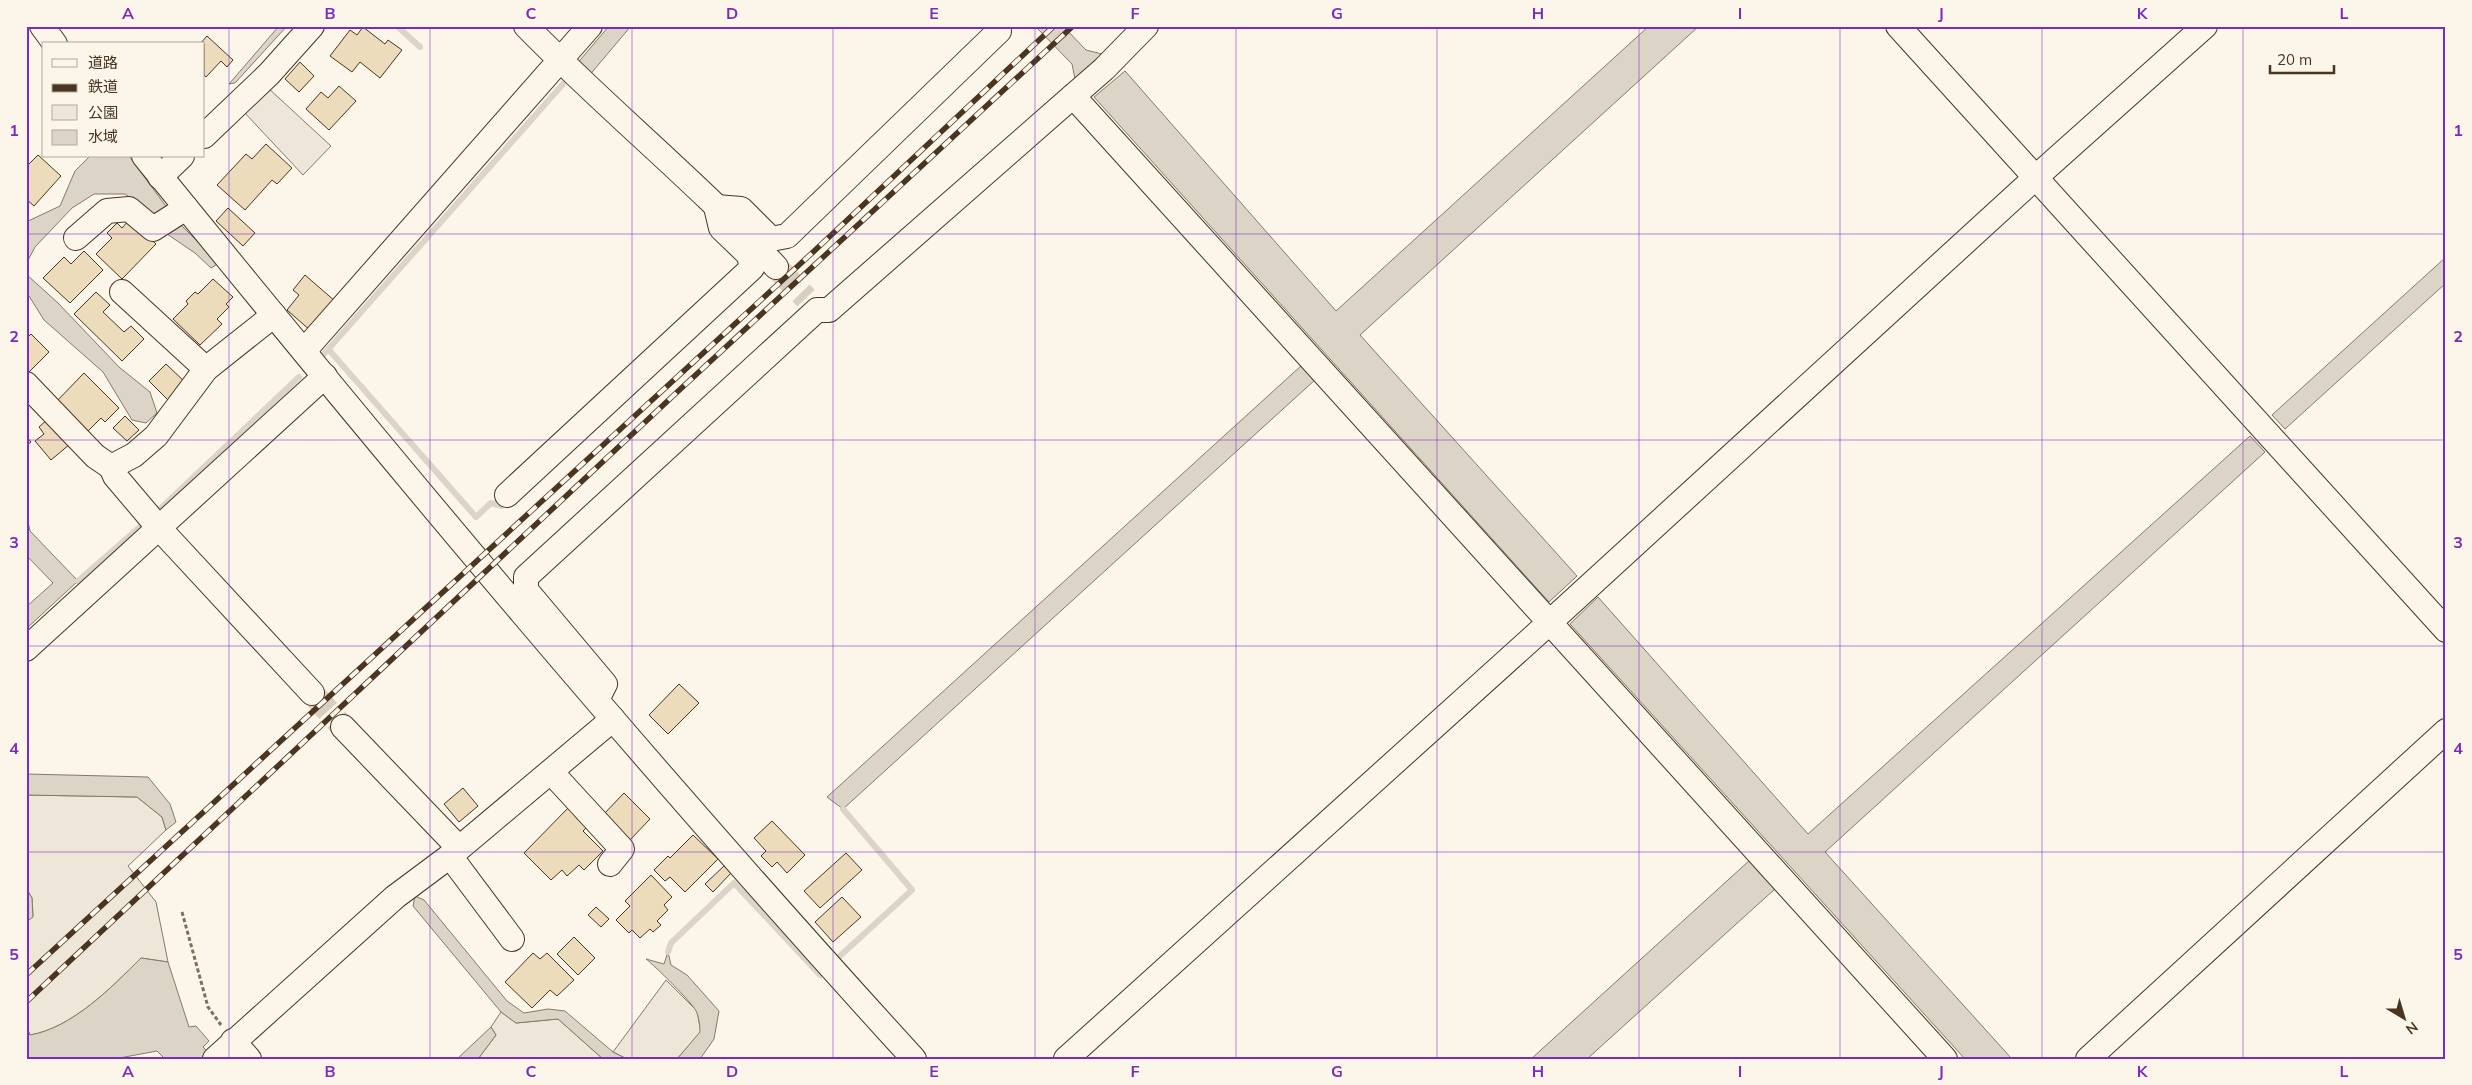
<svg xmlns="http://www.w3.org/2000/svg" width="2472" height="1085" font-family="Mulish,'Noto Sans JP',sans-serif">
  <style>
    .green { fill: #ede6d9; stroke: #887966 }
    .water { fill: #dcd4c6; stroke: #887966 }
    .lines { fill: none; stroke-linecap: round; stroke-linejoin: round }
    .stream { stroke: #dcd4c6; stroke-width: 6 }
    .building { fill: #ecdcbc; stroke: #4a3520 }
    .minor-tunnel { stroke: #d8cfc1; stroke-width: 24; stroke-dasharray: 24 12; stroke-linecap: butt }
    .minor-casing { stroke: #4a3520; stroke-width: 26 }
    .path { stroke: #7f6f5c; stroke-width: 3; stroke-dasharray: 4 2.5; stroke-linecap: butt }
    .minor { stroke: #fbf6e9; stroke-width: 24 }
    .rail-casing { stroke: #4a3520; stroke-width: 5.5 }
    .rail { stroke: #fbf6e9; stroke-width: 4; stroke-dasharray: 11; stroke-linecap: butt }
    .grid { fill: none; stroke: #7b2cbf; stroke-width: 1; stroke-opacity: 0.55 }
    .neatline { fill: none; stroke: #7b2cbf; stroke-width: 2 }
    .grid-label { font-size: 16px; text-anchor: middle; font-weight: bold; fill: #7b2cbf }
  </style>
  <rect width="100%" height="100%" fill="#fbf6e9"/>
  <g class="green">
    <polygon points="267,87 331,146 303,175 243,111"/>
    <path d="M26,795L137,797L162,817L166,830L128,866L156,902L168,962L141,958C112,987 72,1028 30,1035L26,1025V922L33,916L32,898L26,888Z"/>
    <polygon points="666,980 697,1011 701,1032 677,1059 627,1059 613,1052"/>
    <polygon points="501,1012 516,1023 558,1019 603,1059 478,1059 496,1035 491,1027"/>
  </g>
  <g class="water">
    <polygon points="279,26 287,26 235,83 229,84"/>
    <polygon points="609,26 631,26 588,77 575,66"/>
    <polygon points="1035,26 1063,26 1086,50 1102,54 1075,79 1072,64"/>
    <polygon points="1649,26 1699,26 1360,335 1577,576 1549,602 1094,97 1125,71 1336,311"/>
    <polygon points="90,156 129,156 168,209 156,217 125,194 94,194 72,208 35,247 26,264 26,222 60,206 75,171"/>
    <polygon points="178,222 219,263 211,268 195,253 164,232"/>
    <polygon points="2446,257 2446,283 2285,429 2272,415"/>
    <polygon points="26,274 58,303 119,367 150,392 157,413 146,423 132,420 103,372 44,320 29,296 26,296"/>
    <polygon points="1302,365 1316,379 843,809 827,797"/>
    <polygon points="2250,436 2265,452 1825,852 2012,1059 1965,1059 1570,624 1598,597 1808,834"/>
    <polygon points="26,513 30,531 78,581 26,629 26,607 53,583 26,555"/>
    <polygon points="26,774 148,777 170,804 176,822 166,830 162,817 137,797 26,795"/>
    <polygon points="1750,860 1776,888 1587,1059 1531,1059"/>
    <polygon points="26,888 32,898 33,917 26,922"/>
    <polygon points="415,896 424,900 507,1001 524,1013 548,1009 565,1011 613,1052 627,1059 603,1059 558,1019 516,1023 501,1012 413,906"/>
    <path d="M668,952L671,965L687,975L719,1011L714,1039L700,1059H677L700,1032C700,1026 699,1019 697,1013C695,1005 654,965 646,959L664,964Z"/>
    <path d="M141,958L168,962L189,1027L196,1026L209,1041L203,1047L214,1059H165L157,1051L114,1059H26V1025L30,1035C72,1028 112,987 141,958Z"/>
    <polygon points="491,1027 496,1035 478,1059 457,1059"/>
  </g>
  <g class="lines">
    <g class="stream">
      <polyline points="397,26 420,47"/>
      <polyline points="329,350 476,517 491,503 502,506"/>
      <polyline points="324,354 563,84"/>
      <polyline points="160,509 299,377"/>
      <polyline points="78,581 142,525"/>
      <polyline points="668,952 671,943 734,883 820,975"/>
      <polyline points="840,956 912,890 843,809"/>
    </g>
  </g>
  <g class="building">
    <polygon points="363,27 385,44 388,40 402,50 380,78 360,62 352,72 330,56 350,30 357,35"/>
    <polygon points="207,36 233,60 227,67 221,61 206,77 204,75 204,44 200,44"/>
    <polygon points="300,62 314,76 299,92 285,79"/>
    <polygon points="339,86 356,101 329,130 306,109 321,92 328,98"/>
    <polygon points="266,144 292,168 277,184 272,180 245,210 217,185 246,154 252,159"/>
    <polygon points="38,155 61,176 34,206 26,199 26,164 28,165"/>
    <polygon points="228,208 255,233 243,246 216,221"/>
    <polygon points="130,219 156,244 122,279 96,254 112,238 107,233 117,223 122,228"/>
    <polygon points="84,251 103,270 70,303 43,278 64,257 71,264"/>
    <polygon points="305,275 336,302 311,331 287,310 299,295 293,290"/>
    <polygon points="213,279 233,297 226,304 229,307 217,319 222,324 200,345 173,319 188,304 186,301 195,292 198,294"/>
    <polygon points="96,292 110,305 103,312 124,332 131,326 144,339 122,361 74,314"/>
    <polygon points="31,334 49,352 29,372 26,369 26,339"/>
    <polygon points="166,364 187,384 170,402 149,381"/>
    <polygon points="84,373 119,408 105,422 101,418 86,433 55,403"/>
    <polygon points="125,416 139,430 127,441 113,428"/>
    <polygon points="48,419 70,444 51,460 35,441 44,434 39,427"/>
    <polygon points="26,436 31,442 26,446"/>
    <polygon points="679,684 699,703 668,734 649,715"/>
    <polygon points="463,788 478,806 459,822 444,804"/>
    <polygon points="624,793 650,819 629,841 603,815"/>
    <polygon points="570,806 589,825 583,831 603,851 584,870 579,865 567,876 562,870 551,880 524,853"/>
    <polygon points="772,821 805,855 787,873 777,862 772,867 761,856 766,851 754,838"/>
    <polygon points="693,835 718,859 685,892 670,877 665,881 654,870 668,856 670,858"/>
    <polygon points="846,853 862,870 820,908 804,891"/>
    <polygon points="725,865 732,872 713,892 705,884"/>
    <polygon points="651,875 672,897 664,905 668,910 657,921 661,925 653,932 650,929 640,938 632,930 629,933 616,920 630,906 625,901"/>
    <polygon points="842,897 861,917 833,942 815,922"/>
    <polygon points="596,907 609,919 601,927 588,915"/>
    <polygon points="574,937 595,958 578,975 557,954"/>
    <polygon points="533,953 540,959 547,953 574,980 557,996 550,990 532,1008 505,982"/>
  </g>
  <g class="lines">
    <g class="minor-tunnel">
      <polyline points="776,267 806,298"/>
      <polyline points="312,693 343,727"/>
    </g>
    <defs>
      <g id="minor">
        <polyline points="42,26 55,44"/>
        <path d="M526,26C607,109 697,182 776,267"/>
        <polyline points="1146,26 1104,69 1073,96 1945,1059"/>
        <polyline points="1898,26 2446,630"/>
        <polyline points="204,136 269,74 312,26"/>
        <path d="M144,156C393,463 647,767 914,1059"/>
        <polyline points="160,177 182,156"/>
        <polyline points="76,238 107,211 129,209 153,229 186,208"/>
        <polyline points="122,292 206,369"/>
        <polyline points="274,315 206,369 156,436 134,455 111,467 115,476 159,528 312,693"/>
        <polyline points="304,351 590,26"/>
        <polyline points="26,384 95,456 111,467"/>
        <polyline points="507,495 752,268 749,255 721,228 716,207 741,209 771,239 787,236 999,31"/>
        <polyline points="26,649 325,376"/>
        <polyline points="597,700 605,684 526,590 526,577 817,310 829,310 1073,96"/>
        <polyline points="343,727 459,848"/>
        <polyline points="552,773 622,849 610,864"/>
        <polyline points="450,856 512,939"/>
        <polyline points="233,1041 249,1059"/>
        <polyline points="215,1059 395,897 450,856 613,719"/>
        <polyline points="1066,1059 1550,622 2035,178 2205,26"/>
        <polyline points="2088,1059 2446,731"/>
      </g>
    </defs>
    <use href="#minor" class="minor-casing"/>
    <polyline class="path" points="182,912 208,1007 221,1025"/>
    <use href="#minor" class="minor"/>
    <defs>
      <g id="rail">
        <polyline points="26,975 811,254 1054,26"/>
        <polyline points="26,1002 674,395 1073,26"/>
      </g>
    </defs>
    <use href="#rail" class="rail-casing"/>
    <use href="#rail" class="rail"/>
  </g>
  <path class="grid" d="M229,26V1059M430,26V1059M632,26V1059M833,26V1059M1035,26V1059M1236,26V1059M1437,26V1059M1639,26V1059M1840,26V1059M2042,26V1059M2243,26V1059M26,234H2446M26,440H2446M26,646H2446M26,852H2446"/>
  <rect width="2472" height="1085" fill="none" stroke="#fbf6e9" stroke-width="55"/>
  <rect x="42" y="42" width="162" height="115" fill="#fbf6e9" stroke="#b4a999"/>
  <rect x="52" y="59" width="25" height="8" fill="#fbf6e9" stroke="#b4a999"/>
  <text x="88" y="68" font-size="15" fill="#4a3520">道路</text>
  <rect x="52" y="84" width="25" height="8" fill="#4a3520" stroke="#b4a999"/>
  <text x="88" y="92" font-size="15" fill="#4a3520">鉄道</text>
  <rect x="52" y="105" width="25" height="15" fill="#ede6d9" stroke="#b4a999"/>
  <text x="88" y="118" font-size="15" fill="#4a3520">公園</text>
  <rect x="52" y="130" width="25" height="15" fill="#dcd4c6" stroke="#b4a999"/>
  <text x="88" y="142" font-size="15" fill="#4a3520">水域</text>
  <g transform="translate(2404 1018) rotate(142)" stroke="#fbf6e9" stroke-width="4" paint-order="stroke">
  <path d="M0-4L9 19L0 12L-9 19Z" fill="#4a3520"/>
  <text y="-8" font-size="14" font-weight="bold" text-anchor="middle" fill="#4a3520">N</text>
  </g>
  <path d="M2270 65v8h64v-8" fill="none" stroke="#4a3520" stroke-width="2.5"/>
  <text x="2277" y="65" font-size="15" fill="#4a3520" stroke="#fbf6e9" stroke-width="4" paint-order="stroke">20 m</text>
  <rect x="28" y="28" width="2416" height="1030" class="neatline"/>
  <g class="grid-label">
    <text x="128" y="19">A</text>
    <text x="330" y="19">B</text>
    <text x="531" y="19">C</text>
    <text x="732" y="19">D</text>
    <text x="934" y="19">E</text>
    <text x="1135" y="19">F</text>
    <text x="1337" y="19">G</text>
    <text x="1538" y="19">H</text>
    <text x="1740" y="19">I</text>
    <text x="1941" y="19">J</text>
    <text x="2142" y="19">K</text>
    <text x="2344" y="19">L</text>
    <text x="14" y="136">1</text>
    <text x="2458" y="136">1</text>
    <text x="14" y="342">2</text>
    <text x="2458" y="342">2</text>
    <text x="14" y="548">3</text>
    <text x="2458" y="548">3</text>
    <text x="14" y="754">4</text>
    <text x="2458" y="754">4</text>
    <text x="14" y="960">5</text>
    <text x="2458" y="960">5</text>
    <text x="128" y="1077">A</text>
    <text x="330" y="1077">B</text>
    <text x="531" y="1077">C</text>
    <text x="732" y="1077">D</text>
    <text x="934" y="1077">E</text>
    <text x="1135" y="1077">F</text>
    <text x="1337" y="1077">G</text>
    <text x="1538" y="1077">H</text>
    <text x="1740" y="1077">I</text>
    <text x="1941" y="1077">J</text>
    <text x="2142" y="1077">K</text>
    <text x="2344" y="1077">L</text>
  </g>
</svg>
